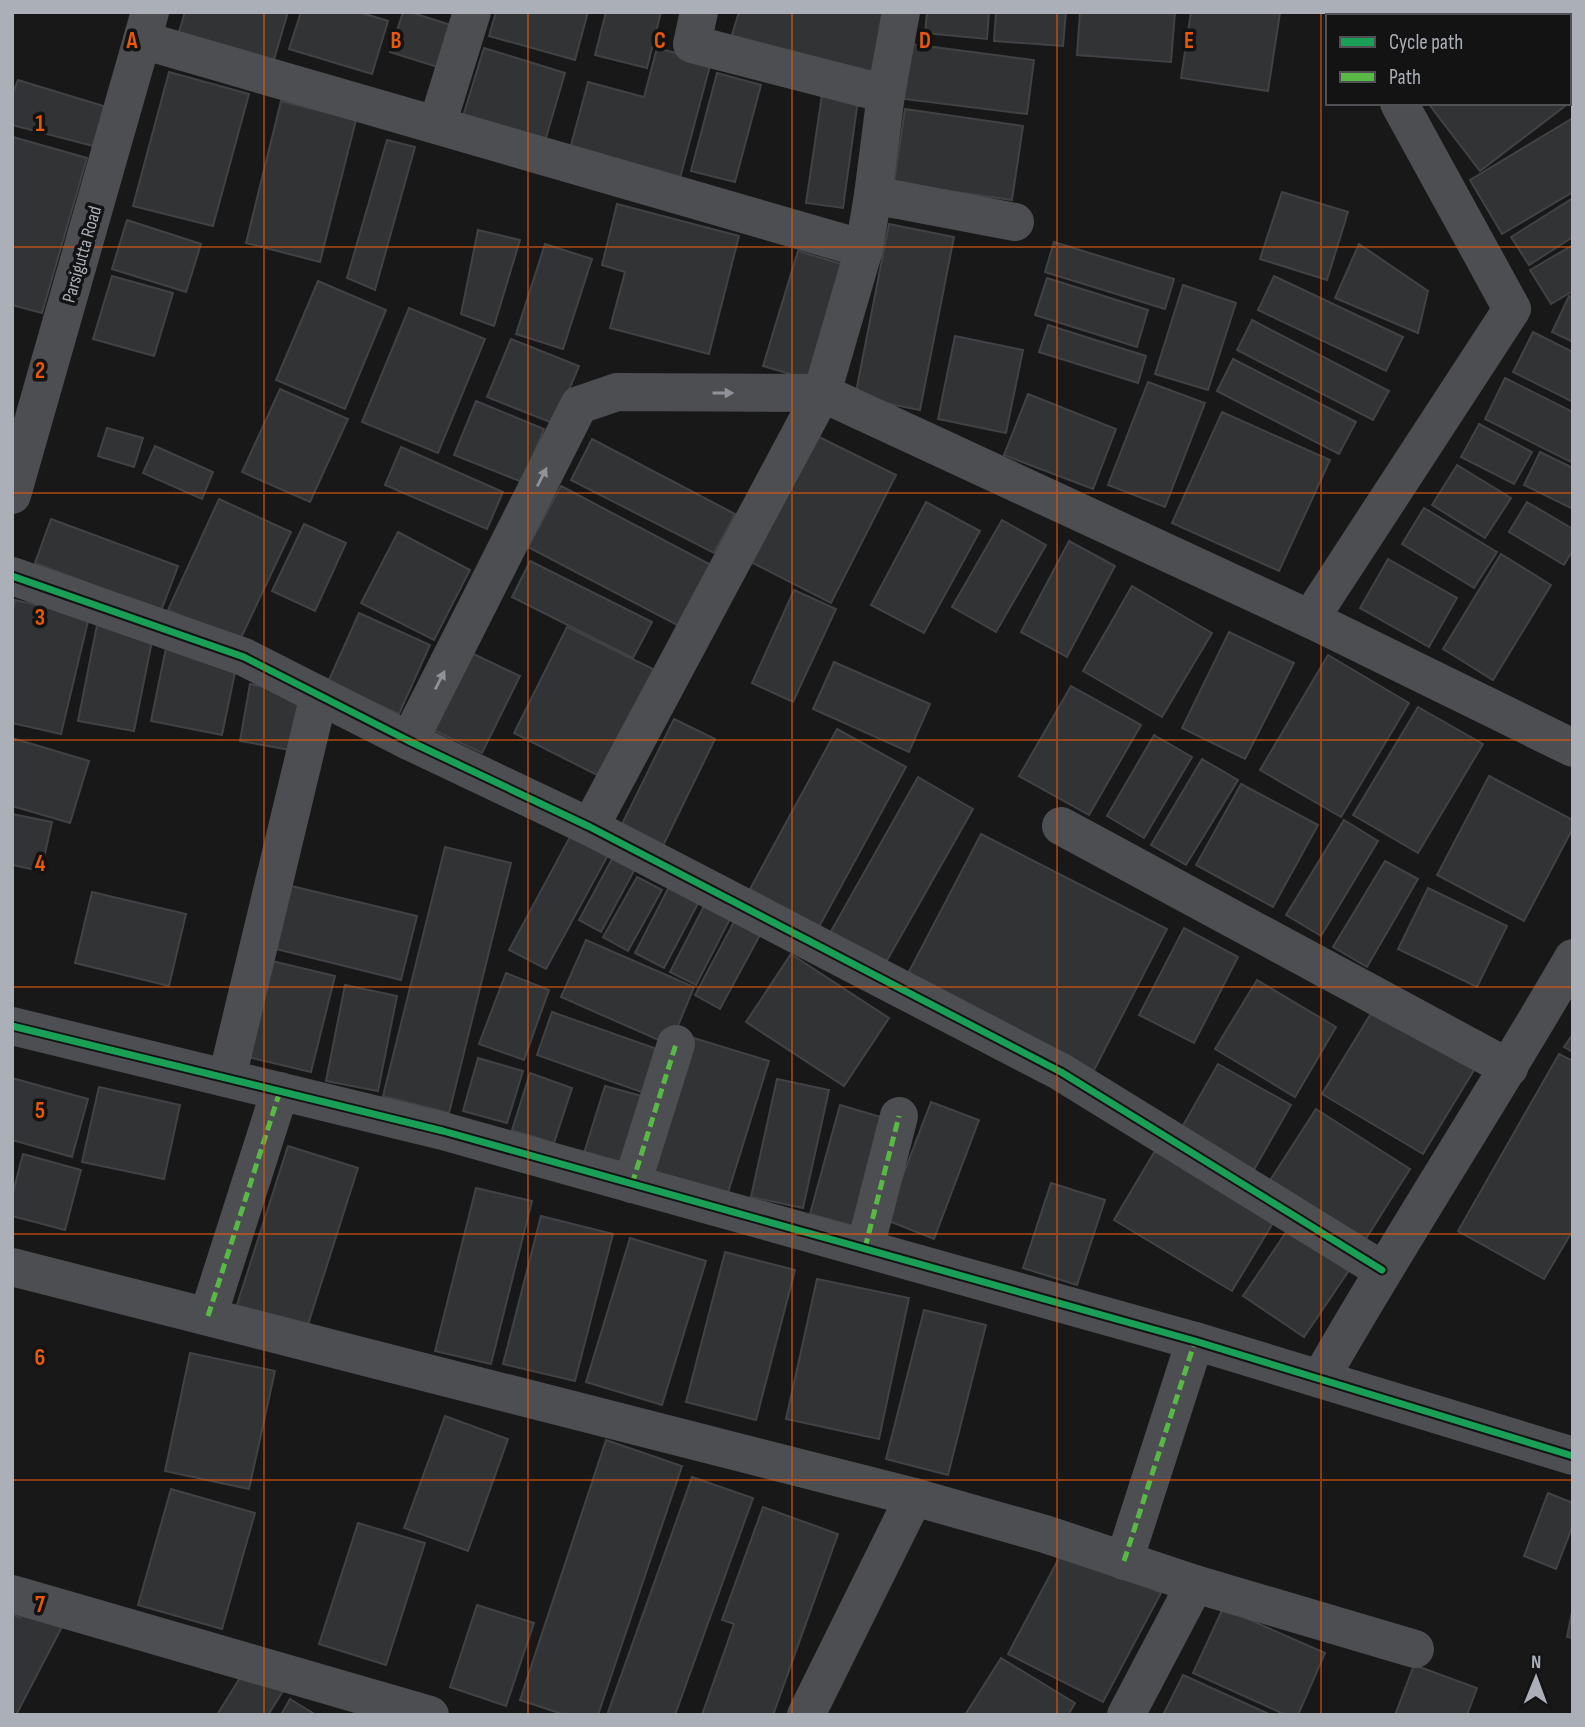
<svg xmlns="http://www.w3.org/2000/svg" width="1585" height="1727" font-family="'Sofia Sans Condensed',sans-serif">
  <style>
    .building { fill: #323334; stroke: #414245; stroke-width: 2 }
    .lines { fill: none; stroke-linecap: round; stroke-linejoin: round }
    .minor { stroke: #4d4e51; stroke-width: 38 }
    .tertiary { stroke: #4d4e51; stroke-width: 38 }
    .quiet { stroke: #58b947; stroke-width: 5; stroke-dasharray: 10 5; stroke-linecap: butt }
    .cycleway-casing { stroke: #131314; stroke-width: 11 }
    .cycleway { stroke: #1a9f57; stroke-width: 7 }
    .oneway { fill: #8f9298 }
    .grid { fill: none; stroke: #e8590c; stroke-width: 2; stroke-opacity: 0.55 }
    .labels { text-anchor: middle; stroke-width: 7; stroke-linejoin: round; paint-order: stroke }
    .street-label { font-size: 19px; fill: #abafb7; stroke: #131314 }
    .grid-label { font-size: 23px; text-anchor: middle; font-weight: bold; fill: #e8590c; stroke: #131314; stroke-width: 7; stroke-linejoin: round; paint-order: stroke }
  </style>
  <rect width="100%" height="100%" fill="#181819"/>
  <g class="building">
    <polygon points="185,12 288,12 273,63 178,35"/>
    <polygon points="301,12 359,12 388,21 372,74 289,49"/>
    <polygon points="403,12 410,12 457,27 444,69 390,52"/>
    <polygon points="496,12 588,12 575,60 489,36"/>
    <polygon points="606,12 661,12 647,68 595,55"/>
    <polygon points="739,12 891,12 870,79 731,38"/>
    <polygon points="927,12 989,12 987,39 925,33"/>
    <polygon points="996,12 1066,12 1063,46 994,41"/>
    <polygon points="1080,12 1175,12 1171,62 1077,55"/>
    <polygon points="1191,12 1280,13 1268,91 1181,78"/>
    <polygon points="1368,12 1418,12 1413,16 1371,16"/>
    <polygon points="1453,12 1503,12 1498,16 1456,16"/>
    <polygon points="1572,12 1573,53 1569,55 1569,16 1566,16"/>
    <polygon points="911,44 1034,60 1027,114 904,99"/>
    <polygon points="484,48 565,73 545,141 463,116"/>
    <polygon points="657,48 711,62 680,178 570,149 588,82 644,97"/>
    <polygon points="169,72 249,94 213,226 133,206"/>
    <polygon points="717,73 761,85 735,182 691,171"/>
    <polygon points="1569,73 1573,78 1573,100 1569,103"/>
    <polygon points="18,80 113,109 101,148 12,125 12,95"/>
    <polygon points="823,88 859,93 843,208 806,203"/>
    <polygon points="281,101 356,120 320,262 246,243"/>
    <polygon points="1428,103 1569,103 1480,171"/>
    <polygon points="905,109 1023,126 1012,200 894,183"/>
    <polygon points="1573,118 1573,192 1502,234 1470,180"/>
    <polygon points="13,137 87,158 42,313 12,305"/>
    <polygon points="387,140 415,147 375,290 347,278"/>
    <polygon points="1282,192 1348,212 1327,280 1260,259"/>
    <polygon points="1573,198 1573,237 1529,265 1511,237"/>
    <polygon points="617,204 739,236 709,354 610,328 625,272 602,265"/>
    <polygon points="127,220 201,244 186,292 112,269"/>
    <polygon points="889,224 954,237 920,410 855,397"/>
    <polygon points="478,230 520,240 494,326 461,314"/>
    <polygon points="1054,242 1174,279 1165,309 1045,272"/>
    <polygon points="545,244 592,259 563,349 516,334"/>
    <polygon points="1359,244 1428,291 1418,333 1335,298"/>
    <polygon points="1573,245 1573,291 1551,304 1530,270"/>
    <polygon points="798,251 845,265 810,380 763,366"/>
    <polygon points="112,276 173,293 154,356 93,339"/>
    <polygon points="1274,276 1403,337 1386,371 1258,310"/>
    <polygon points="1047,278 1148,310 1137,347 1035,315"/>
    <polygon points="318,281 386,310 345,409 276,380"/>
    <polygon points="1183,285 1236,303 1208,390 1155,374"/>
    <polygon points="1569,296 1573,298 1573,342 1552,332"/>
    <polygon points="409,308 485,339 438,453 362,422"/>
    <polygon points="1252,320 1389,391 1373,420 1237,350"/>
    <polygon points="1048,325 1146,356 1138,383 1039,352"/>
    <polygon points="1533,332 1573,352 1573,402 1513,372"/>
    <polygon points="955,336 1023,350 1006,433 938,419"/>
    <polygon points="511,339 579,366 555,424 487,397"/>
    <polygon points="1233,359 1356,422 1339,454 1217,391"/>
    <polygon points="1505,378 1573,412 1573,463 1485,419"/>
    <polygon points="1148,382 1205,403 1165,507 1108,485"/>
    <polygon points="280,389 348,419 310,502 242,472"/>
    <polygon points="1028,394 1116,429 1093,489 1004,455"/>
    <polygon points="476,401 544,429 522,482 454,455"/>
    <polygon points="1222,412 1330,460 1279,571 1172,523"/>
    <polygon points="1479,424 1532,452 1514,484 1461,457"/>
    <polygon points="107,428 143,438 134,467 98,456"/>
    <polygon points="811,433 896,475 831,603 747,560"/>
    <polygon points="592,439 735,514 714,553 571,480"/>
    <polygon points="155,446 213,472 202,499 143,473"/>
    <polygon points="401,447 503,492 487,529 385,485"/>
    <polygon points="1540,452 1573,468 1573,509 1524,485"/>
    <polygon points="1457,465 1511,498 1485,538 1432,505"/>
    <polygon points="561,486 711,565 679,626 528,547"/>
    <polygon points="219,499 291,532 239,642 168,610"/>
    <polygon points="926,502 980,531 924,633 871,605"/>
    <polygon points="1527,502 1573,529 1573,550 1564,565 1509,532"/>
    <polygon points="1424,508 1497,552 1474,588 1402,544"/>
    <polygon points="51,519 178,566 161,611 35,563"/>
    <polygon points="1002,520 1046,545 996,632 952,607"/>
    <polygon points="304,524 346,543 315,611 272,591"/>
    <polygon points="398,532 470,570 434,640 361,603"/>
    <polygon points="1069,541 1115,566 1067,657 1021,632"/>
    <polygon points="1501,554 1551,585 1493,680 1443,649"/>
    <polygon points="1388,559 1457,598 1429,647 1360,608"/>
    <polygon points="530,561 652,622 633,658 512,597"/>
    <polygon points="1132,586 1212,633 1162,717 1083,671"/>
    <polygon points="794,590 836,609 793,702 752,683"/>
    <polygon points="15,600 89,617 61,734 12,723 12,614"/>
    <polygon points="359,613 430,645 399,714 328,682"/>
    <polygon points="97,625 153,636 134,731 78,721"/>
    <polygon points="567,627 655,670 601,777 514,733"/>
    <polygon points="1229,632 1294,663 1245,759 1182,728"/>
    <polygon points="167,643 238,658 222,735 151,721"/>
    <polygon points="465,650 520,676 482,753 427,727"/>
    <polygon points="1328,655 1409,703 1341,817 1260,770"/>
    <polygon points="834,662 930,704 909,752 813,709"/>
    <polygon points="250,684 307,695 296,751 240,741"/>
    <polygon points="1071,686 1141,725 1089,815 1019,776"/>
    <polygon points="1418,707 1483,744 1418,853 1353,815"/>
    <polygon points="674,719 715,739 660,852 618,832"/>
    <polygon points="837,729 906,767 819,927 750,889"/>
    <polygon points="1154,735 1192,757 1144,838 1107,816"/>
    <polygon points="12,738 89,761 70,823 12,806"/>
    <polygon points="1202,759 1238,780 1186,865 1151,845"/>
    <polygon points="1489,776 1573,820 1573,828 1524,921 1437,875"/>
    <polygon points="918,777 973,809 885,964 830,933"/>
    <polygon points="1241,784 1318,825 1273,907 1196,865"/>
    <polygon points="12,814 52,822 41,871 12,865"/>
    <polygon points="1344,820 1378,841 1321,936 1286,915"/>
    <polygon points="981,834 1167,929 1090,1078 903,983"/>
    <polygon points="571,835 608,855 546,969 509,950"/>
    <polygon points="445,847 511,863 449,1113 383,1096"/>
    <polygon points="613,857 635,869 601,932 579,920"/>
    <polygon points="1385,861 1418,879 1367,967 1333,947"/>
    <polygon points="637,877 662,890 628,951 603,937"/>
    <polygon points="673,879 703,894 664,968 635,953"/>
    <polygon points="283,884 417,916 401,980 268,947"/>
    <polygon points="1428,888 1507,926 1477,987 1398,949"/>
    <polygon points="92,892 186,914 169,986 75,963"/>
    <polygon points="705,904 731,917 696,985 670,972"/>
    <polygon points="735,920 761,933 720,1009 695,995"/>
    <polygon points="1184,928 1238,957 1194,1043 1139,1015"/>
    <polygon points="586,940 694,987 670,1045 561,997"/>
    <polygon points="791,954 889,1018 844,1086 746,1022"/>
    <polygon points="272,961 335,976 311,1072 248,1057"/>
    <polygon points="506,973 549,990 524,1060 479,1044"/>
    <polygon points="1257,980 1336,1027 1295,1097 1215,1049"/>
    <polygon points="345,985 397,996 378,1091 326,1081"/>
    <polygon points="1373,1010 1474,1070 1423,1154 1322,1094"/>
    <polygon points="552,1012 663,1051 647,1094 537,1055"/>
    <polygon points="1573,1034 1573,1052 1564,1047"/>
    <polygon points="684,1035 769,1061 726,1199 640,1173"/>
    <polygon points="1559,1054 1573,1061 1573,1230 1544,1279 1458,1231"/>
    <polygon points="478,1058 523,1071 507,1123 463,1111"/>
    <polygon points="1218,1064 1291,1105 1251,1175 1178,1134"/>
    <polygon points="530,1073 572,1088 554,1143 512,1130"/>
    <polygon points="12,1078 88,1099 72,1157 12,1140"/>
    <polygon points="777,1079 829,1090 803,1208 751,1197"/>
    <polygon points="605,1086 649,1098 628,1166 584,1153"/>
    <polygon points="99,1087 180,1105 164,1179 82,1162"/>
    <polygon points="931,1102 979,1120 934,1239 886,1220"/>
    <polygon points="840,1105 891,1120 861,1228 810,1214"/>
    <polygon points="1316,1109 1410,1169 1360,1248 1265,1188"/>
    <polygon points="288,1146 358,1168 305,1334 235,1311"/>
    <polygon points="1155,1151 1273,1223 1232,1291 1114,1220"/>
    <polygon points="23,1154 81,1170 65,1230 12,1216 12,1196"/>
    <polygon points="1051,1183 1105,1200 1077,1285 1023,1268"/>
    <polygon points="476,1188 532,1201 491,1364 435,1351"/>
    <polygon points="541,1216 613,1234 575,1381 503,1364"/>
    <polygon points="1293,1222 1354,1263 1304,1337 1243,1296"/>
    <polygon points="630,1238 706,1261 662,1405 586,1382"/>
    <polygon points="725,1252 795,1270 756,1420 686,1402"/>
    <polygon points="817,1279 909,1298 879,1439 786,1419"/>
    <polygon points="924,1310 986,1325 948,1475 886,1459"/>
    <polygon points="190,1353 275,1371 249,1489 165,1471"/>
    <polygon points="445,1416 508,1439 468,1551 404,1528"/>
    <polygon points="606,1440 682,1466 598,1715 565,1715 520,1700"/>
    <polygon points="692,1477 753,1498 675,1715 607,1715"/>
    <polygon points="171,1489 255,1513 222,1629 138,1605"/>
    <polygon points="1548,1493 1573,1503 1573,1525 1556,1569 1524,1556"/>
    <polygon points="763,1507 838,1534 773,1715 702,1715 734,1624 722,1620"/>
    <polygon points="358,1523 425,1543 386,1665 319,1644"/>
    <polygon points="1066,1545 1161,1593 1103,1702 1008,1654"/>
    <polygon points="477,1605 534,1623 506,1706 450,1687"/>
    <polygon points="25,1606 63,1625 16,1715 12,1715 12,1614 20,1618"/>
    <polygon points="1573,1607 1573,1638 1567,1637"/>
    <polygon points="1223,1608 1325,1653 1298,1715 1286,1715 1193,1673"/>
    <polygon points="1001,1658 1075,1703 1068,1715 965,1715"/>
    <polygon points="1414,1665 1477,1688 1467,1715 1395,1715"/>
    <polygon points="246,1668 283,1691 268,1715 217,1715"/>
    <polygon points="1183,1675 1271,1715 1163,1715"/>
    <polygon points="290,1699 316,1715 281,1715"/>
  </g>
  <g class="lines">
    <g class="minor">
      <polyline points="699,12 692,44 886,94"/>
      <polyline points="1349,12 1351,16"/>
      <polyline points="142,40 864,249"/>
      <polyline points="437,125 472,12"/>
      <polyline points="873,195 1015,222"/>
      <polyline points="12,576 244,657 409,741 590,827 1061,1072 1382,1270"/>
      <polyline points="1310,619 1512,309 1399,103"/>
      <polyline points="409,741 579,405 617,392 822,393 1310,619 1573,748"/>
      <polyline points="1061,826 1509,1068"/>
      <polyline points="590,827 822,393 864,249 873,195 886,94 901,12"/>
      <polyline points="227,1078 319,695"/>
      <polyline points="632,1184 676,1044"/>
      <polyline points="865,1248 899,1116"/>
      <polyline points="12,1267 914,1497 1045,1534 1195,1584 1415,1649"/>
      <polyline points="208,1316 280,1091"/>
      <path d="M1320,1379C1401,1237 1491,1100 1573,958"/>
      <polyline points="1124,1561 1195,1341"/>
      <polyline points="12,1594 430,1715"/>
      <polyline points="806,1715 914,1497"/>
      <polyline points="1126,1715 1195,1584"/>
    </g>
    <g class="tertiary">
      <polyline points="12,495 150,12"/>
      <polyline points="12,1026 443,1131 1195,1341 1573,1456"/>
    </g>
    <g class="quiet">
      <polyline points="632,1184 676,1044"/>
      <polyline points="865,1248 899,1116"/>
      <polyline points="208,1316 280,1091"/>
      <polyline points="1124,1561 1195,1341"/>
    </g>
    <defs>
      <g id="cycleway">
        <polyline points="12,576 244,657 409,741 590,827 1061,1072 1382,1270"/>
        <polyline points="12,1026 443,1131 1195,1341 1573,1456"/>
      </g>
    </defs>
    <use href="#cycleway" class="cycleway-casing"/>
    <use href="#cycleway" class="cycleway"/>
  </g>
  <defs><path id="oneway-solid" d="M-6-.8H1V-3.2L6.5 0L1 3.2V.8H-6Z" transform="scale(1.75)"/></defs>
  <g class="oneway">
    <use href="#oneway-solid" transform="translate(723 393)"/>
    <use href="#oneway-solid" transform="translate(542 477) rotate(-63)"/>
    <use href="#oneway-solid" transform="translate(440 680) rotate(-63)"/>
  </g>
  <path class="grid" d="M264,12V1715M528,12V1715M792,12V1715M1057,12V1715M1321,12V1715M12,247H1573M12,493H1573M12,740H1573M12,987H1573M12,1234H1573M12,1480H1573"/>
  <g class="labels">
    <g class="street-label">
      <text transform="translate(81 254) rotate(-74)" y="7">Parsigutta Road</text>
    </g>
  </g>
  <g class="grid-label">
    <text x="132" y="48">A</text>
    <text x="396" y="48">B</text>
    <text x="660" y="48">C</text>
    <text x="925" y="48">D</text>
    <text x="1189" y="48">E</text>
    <text x="40" y="131">1</text>
    <text x="40" y="378">2</text>
    <text x="40" y="625">3</text>
    <text x="40" y="871">4</text>
    <text x="40" y="1118">5</text>
    <text x="40" y="1365">6</text>
    <text x="40" y="1612">7</text>
  </g>
  <rect width="1585" height="1727" fill="none" stroke="#abafb7" stroke-width="28"/>
  <rect x="1326" y="14" width="245" height="91" fill="#131314" stroke="#505155" stroke-width="2"/>
  <rect x="1340" y="37" width="35" height="10" fill="#1a9f57" stroke="#505155" stroke-width="2"/>
  <text x="1389" y="49" font-size="21" fill="#abafb7">Cycle path</text>
  <rect x="1340" y="72" width="35" height="10" fill="#58b947" stroke="#505155" stroke-width="2"/>
  <text x="1389" y="84" font-size="21" fill="#abafb7">Path</text>
  <g transform="translate(1536 1678) rotate(1)" stroke="#131314" stroke-width="5" paint-order="stroke">
  <path d="M0-5L12 26L0 18L-12 26Z" fill="#abafb7"/>
  <text y="-10" font-size="19" font-weight="bold" text-anchor="middle" fill="#abafb7">N</text>
  </g>
</svg>
